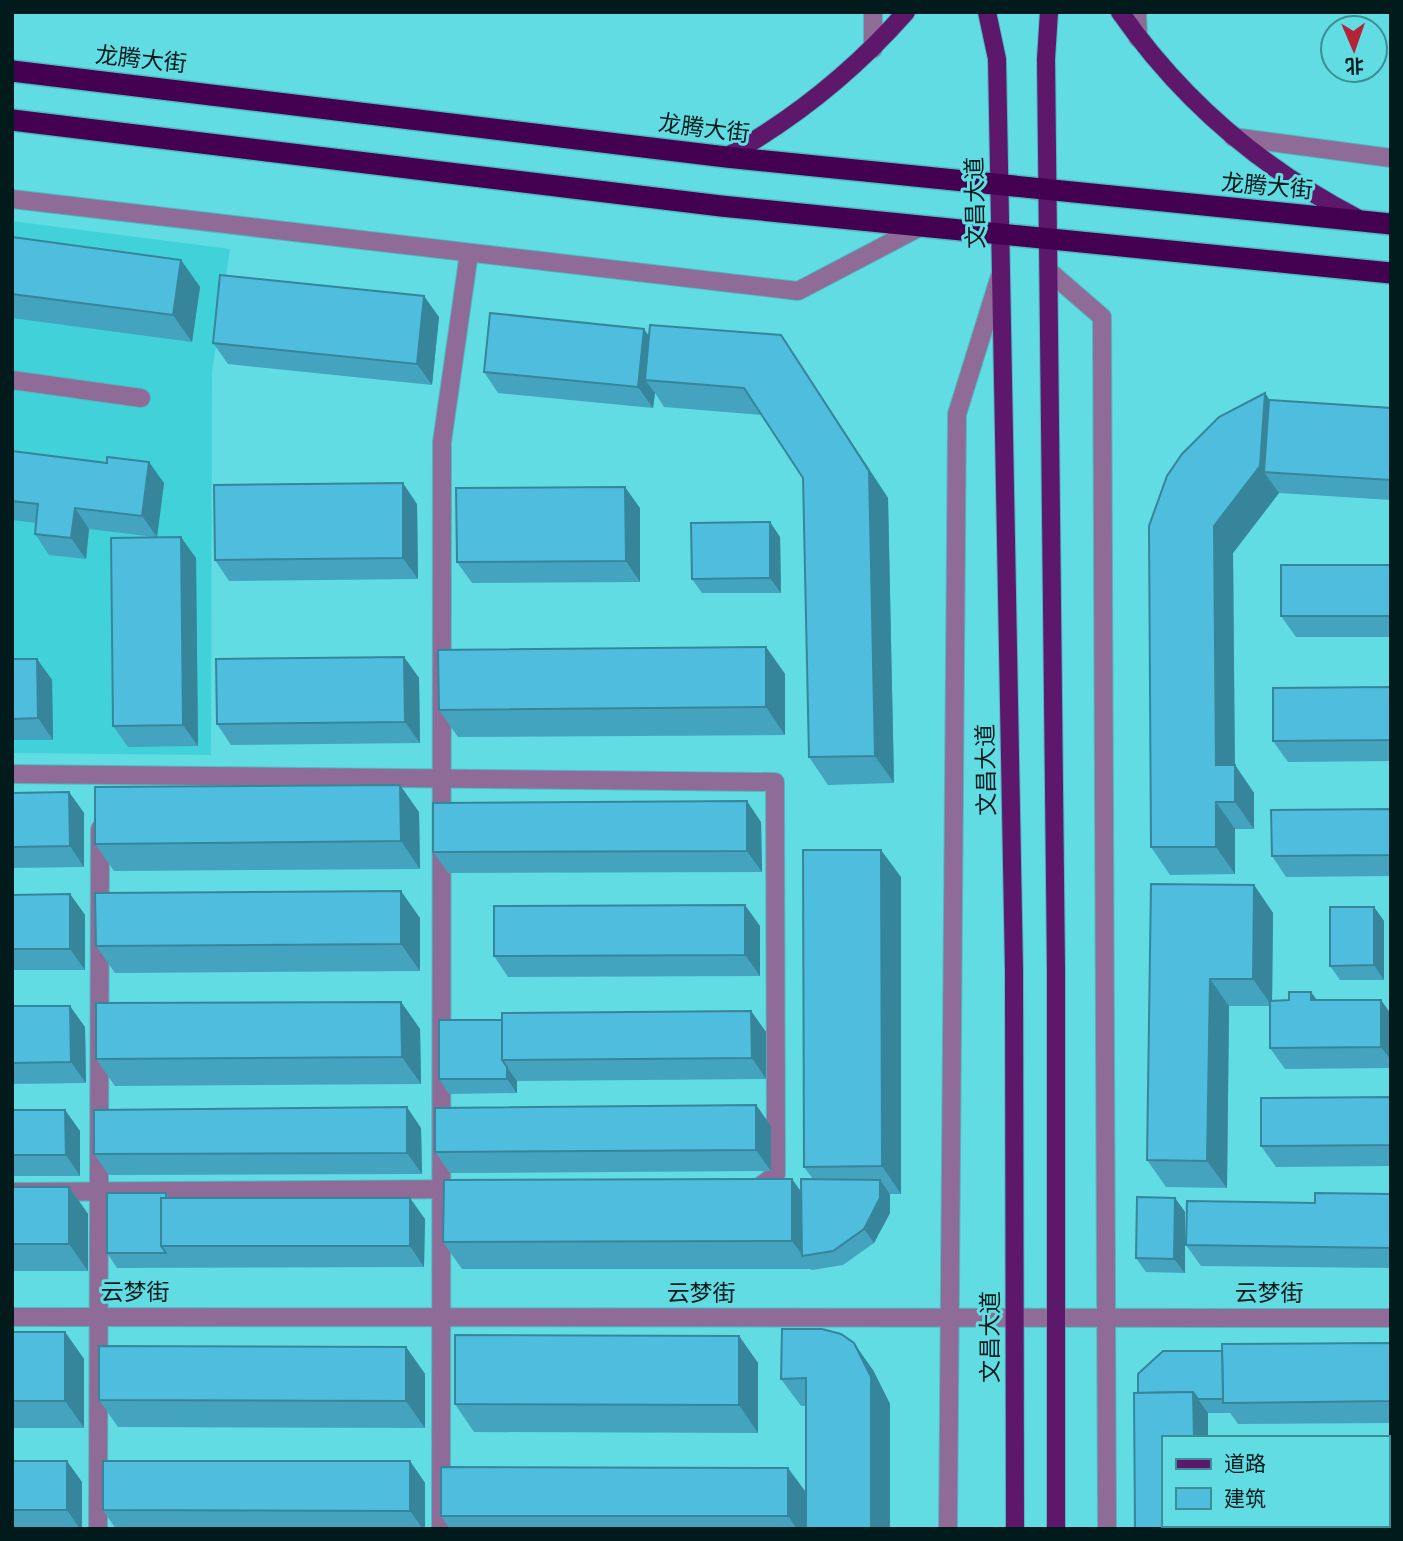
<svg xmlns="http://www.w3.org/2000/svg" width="1403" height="1541" font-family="Lato,'Noto Sans SC',sans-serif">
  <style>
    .built { fill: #41d2d9 }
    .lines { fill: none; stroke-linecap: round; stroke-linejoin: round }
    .minor-casing { stroke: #50b9bf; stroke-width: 20 }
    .major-casing { stroke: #50b9bf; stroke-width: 20 }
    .highway-casing { stroke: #50b9bf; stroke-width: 24 }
    .minor { stroke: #8f6c97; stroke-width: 18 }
    .major { stroke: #5d176b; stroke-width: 18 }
    .highway { stroke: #440051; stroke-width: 21 }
    .wall { fill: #44a3bf }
    .shaded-wall { fill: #37859b }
    .building { fill: #4fbede; stroke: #37859b; stroke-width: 2 }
    .labels { text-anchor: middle; stroke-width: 6; stroke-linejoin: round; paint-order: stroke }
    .street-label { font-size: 23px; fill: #011a1c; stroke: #61dce3 }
  </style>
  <rect width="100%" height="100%" fill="#61dce3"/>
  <polygon class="built" points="12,221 230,249 212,373 211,755 12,753"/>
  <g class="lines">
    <defs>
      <g id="minor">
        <polyline points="873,12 873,49"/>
        <polyline points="1137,12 1138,38"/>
        <polyline points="1233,137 1391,158"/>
        <polyline points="12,199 798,291 920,227"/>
        <polyline points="1050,272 1102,317 1107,1529"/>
        <polyline points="12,380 141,398"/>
        <polyline points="12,774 775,782 776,1174 758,1188 749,1188"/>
        <polyline points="12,1192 465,1189"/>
        <polyline points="12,1317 1391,1318"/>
        <polyline points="98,1529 100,829"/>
        <polyline points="441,1529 442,442 469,253"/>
        <polyline points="948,1529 957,414 1000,276"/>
      </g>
      <g id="major">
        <polyline points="987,12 997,59 1014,970 1015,1529"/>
        <polyline points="1049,12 1046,59 1056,970 1056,1529"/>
        <path d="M1120,12C1182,101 1261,168 1357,218"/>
        <path d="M726,157C796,118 853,72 906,12"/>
      </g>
      <g id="highway">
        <polyline points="12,71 726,157 1391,224"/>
        <polyline points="12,120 721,206 1391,273"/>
      </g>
    </defs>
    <use href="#minor" class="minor-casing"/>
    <use href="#major" class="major-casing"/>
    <use href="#highway" class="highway-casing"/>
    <use href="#minor" class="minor"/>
    <use href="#major" class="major"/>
    <use href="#highway" class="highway"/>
  </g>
  <g class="wall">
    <polygon points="12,237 181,260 200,287 192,342 12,318"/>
    <polygon points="439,317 432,385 228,364 213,343"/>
    <polygon points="649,336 800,363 888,498 894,783 828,785 809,757 803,478 762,415 664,407 655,393 653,408 498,393 484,372"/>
    <polygon points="1265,393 1269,400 1391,408 1391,500 1279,493 1233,553 1235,765 1254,793 1254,829 1235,829 1235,874 1170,875 1151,847"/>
    <polygon points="12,448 14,451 164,483 157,537 196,558 198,746 128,747 113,726 155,537 89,529 86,559 49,555 35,534 36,523 12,520"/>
    <polygon points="417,504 418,579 229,581 215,560"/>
    <polygon points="640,508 640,582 472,583 457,562"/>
    <polygon points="770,522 780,537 781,593 702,593 692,579"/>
    <polygon points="1391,565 1391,637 1296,637 1281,616"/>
    <polygon points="766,647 785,674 785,735 458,737 439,710"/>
    <polygon points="404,657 419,678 420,743 231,745 217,724"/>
    <polygon points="12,659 37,659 52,680 53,740 12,740"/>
    <polygon points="1391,687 1391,761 1288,762 1273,741"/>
    <polygon points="69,792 84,813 84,867 12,868 12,793"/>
    <polygon points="1391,809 1391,876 1286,877 1272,856"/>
    <polygon points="419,812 420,869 114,871 95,844"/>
    <polygon points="761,822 762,872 448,873 433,852"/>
    <polygon points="901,877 901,1194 890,1194 890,1213 874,1243 843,1265 812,1270 810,1269 462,1269 443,1242 792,1179 801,1192 813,1179 804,1167"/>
    <polygon points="1151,884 1254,885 1273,913 1272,1001 1289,1000 1311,992 1317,1000 1391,1014 1391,1068 1285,1069 1270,1048 1270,1006 1229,1006 1227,1188 1166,1187 1147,1160"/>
    <polygon points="70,894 85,915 85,970 12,970 12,895"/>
    <polygon points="1374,907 1384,921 1384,980 1340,980 1330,966"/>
    <polygon points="420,918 420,971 115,973 96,946"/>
    <polygon points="760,926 760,976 508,977 494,956"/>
    <polygon points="401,1002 420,1029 421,1084 115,1086 96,1059"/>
    <polygon points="12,1006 85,1027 86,1083 12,1084"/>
    <polygon points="751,1011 766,1032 766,1079 517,1081 517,1093 449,1094 439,1079 502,1020"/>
    <polygon points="1391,1097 1391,1166 1276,1167 1261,1146"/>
    <polygon points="756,1105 771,1126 771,1171 450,1173 435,1152"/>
    <polygon points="12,1110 65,1110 80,1131 80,1176 12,1176"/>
    <polygon points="421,1128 422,1174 109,1175 94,1154"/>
    <polygon points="12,1187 69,1187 88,1214 88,1271 12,1271"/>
    <polygon points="166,1193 169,1198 425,1219 424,1267 117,1268 107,1253"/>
    <polygon points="1391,1194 1391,1268 1201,1266 1186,1245 1315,1203"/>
    <polygon points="1175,1198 1185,1212 1185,1273 1146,1272 1136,1258"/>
    <polygon points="12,1332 65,1332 84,1359 84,1428 12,1428"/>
    <polygon points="739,1336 758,1363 758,1433 474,1432 455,1404"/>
    <polygon points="1391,1343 1391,1423 1238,1424 1230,1413 1208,1413 1208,1438 1163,1438 1209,1525 1209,1529 1135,1529 1138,1393 1222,1351"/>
    <polygon points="406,1347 425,1374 425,1428 118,1427 99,1400"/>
    <polygon points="873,1370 890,1404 890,1529 450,1529 441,1516 806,1493 806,1406 801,1406 781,1379"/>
    <polygon points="12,1461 82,1482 82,1529 12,1529"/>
    <polygon points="410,1461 425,1483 425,1529 116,1529 103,1510"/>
  </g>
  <g class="shaded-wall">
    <polygon points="181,260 200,287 192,342 173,315"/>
    <polygon points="424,296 439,317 432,385 417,364"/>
    <polygon points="644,329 659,350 645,380 655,393 653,408 638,387"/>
    <polygon points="781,335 888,498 894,783 875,756"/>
    <polygon points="1265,393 1284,421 1264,472 1279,493 1233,553 1235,793 1216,765 1214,526"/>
    <polygon points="149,462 164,483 157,537 142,516"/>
    <polygon points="403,483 417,504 418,579 403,558"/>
    <polygon points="625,487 640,508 640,582 626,561"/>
    <polygon points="75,508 89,529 86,559 71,538"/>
    <polygon points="770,522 780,537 781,593 770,578"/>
    <polygon points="181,537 196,558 198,746 183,725"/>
    <polygon points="766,647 785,674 785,735 766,707"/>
    <polygon points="404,657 419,678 420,743 405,722"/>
    <polygon points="37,659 52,680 53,740 38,718"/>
    <polygon points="1235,765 1254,793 1254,829 1235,802"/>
    <polygon points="400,785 419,812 420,869 401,841"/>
    <polygon points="69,792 84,813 84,867 70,846"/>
    <polygon points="747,801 761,822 762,872 747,851"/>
    <polygon points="1216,802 1235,829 1235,874 1216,847"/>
    <polygon points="881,850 901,877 901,1194 882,1166"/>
    <polygon points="1254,885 1273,913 1272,1006 1253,979"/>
    <polygon points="401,891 420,918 420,971 401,944"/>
    <polygon points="70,894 85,915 85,970 70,949"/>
    <polygon points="745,905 760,926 760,976 745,955"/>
    <polygon points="1374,907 1384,921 1384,980 1374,965"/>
    <polygon points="1210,979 1229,1006 1227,1188 1207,1161"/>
    <polygon points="1311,992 1326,1013 1311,1000"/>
    <polygon points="1381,1000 1391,1014 1391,1060 1381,1047"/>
    <polygon points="401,1002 420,1029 421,1084 402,1057"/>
    <polygon points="70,1006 85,1027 86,1083 71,1062"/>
    <polygon points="751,1011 766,1032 766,1079 752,1058"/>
    <polygon points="507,1067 517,1081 517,1093 507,1079"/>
    <polygon points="756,1105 771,1126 771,1171 756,1150"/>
    <polygon points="407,1107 421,1128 422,1174 407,1153"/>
    <polygon points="65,1110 80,1131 80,1176 66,1155"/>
    <polygon points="792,1179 811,1206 803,1256 792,1241"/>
    <polygon points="880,1180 890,1194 890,1213 874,1243 864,1229"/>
    <polygon points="69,1187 88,1214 88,1271 69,1244"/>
    <polygon points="410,1198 425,1219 424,1267 410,1246"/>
    <polygon points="1175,1198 1185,1212 1185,1273 1174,1259"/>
    <polygon points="65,1332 84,1359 84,1428 65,1401"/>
    <polygon points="739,1336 758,1363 758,1433 739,1405"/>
    <polygon points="854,1343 873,1370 890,1404 890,1529 871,1529"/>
    <polygon points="406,1347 425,1374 425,1428 406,1401"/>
    <polygon points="1193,1392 1208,1413 1208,1438 1194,1438"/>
    <polygon points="67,1461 82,1482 82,1529 80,1529 67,1510"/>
    <polygon points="410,1461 425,1483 425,1529 423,1529 410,1511"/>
    <polygon points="788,1468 808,1495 807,1529 797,1529 788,1516"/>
    <rect x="1195" y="1525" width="14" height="4"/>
  </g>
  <g class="building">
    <polygon points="12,237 181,260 173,315 12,294"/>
    <polygon points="220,275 424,296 417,364 213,343"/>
    <polygon points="490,313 644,329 638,387 484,372"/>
    <polygon points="650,325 781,335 869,471 875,756 809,757 803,478 744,388 645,380"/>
    <polygon points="1265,393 1260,466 1214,526 1216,765 1235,765 1235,802 1216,802 1216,847 1151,847 1149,526 1167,476 1182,454 1219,417"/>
    <polygon points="1269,400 1391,408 1391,480 1264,472"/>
    <polygon points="12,451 107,463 107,457 149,462 142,516 75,508 71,538 35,534 38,504 12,501"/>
    <polygon points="403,483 403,558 215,560 214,485"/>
    <polygon points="625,487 626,561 457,562 456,488"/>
    <polygon points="770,522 770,578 692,579 691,523"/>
    <polygon points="181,537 183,725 113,726 111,538"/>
    <rect x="1281" y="565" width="110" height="51"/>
    <polygon points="766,647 766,707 439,710 438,650"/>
    <polygon points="404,657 405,722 217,724 216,659"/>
    <polygon points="12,659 37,659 38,718 12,719"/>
    <polygon points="1391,687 1391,740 1273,741 1273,688"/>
    <polygon points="400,785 401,841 95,844 95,787"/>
    <polygon points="69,792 70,846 12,847 12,793"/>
    <polygon points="747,801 747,851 433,852 433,803"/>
    <polygon points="1391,809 1391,855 1272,856 1271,810"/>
    <polygon points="803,850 881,850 882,1166 804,1167"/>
    <polygon points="1151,884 1254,885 1253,979 1210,979 1207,1161 1147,1160"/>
    <polygon points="401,891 401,944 96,946 95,893"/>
    <polygon points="70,894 70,949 12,949 12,895"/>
    <polygon points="745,905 745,955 494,956 494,906"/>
    <polygon points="1330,907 1374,907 1374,965 1330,966"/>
    <polygon points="1289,992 1311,992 1311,1000 1381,1000 1381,1047 1270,1048 1270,1001 1289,1000"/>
    <polygon points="401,1002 402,1057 96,1059 96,1003"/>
    <polygon points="12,1006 70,1006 71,1062 12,1063"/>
    <polygon points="751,1011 752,1058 502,1060 502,1013"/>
    <polygon points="439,1020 502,1020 502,1060 507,1067 507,1079 439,1079"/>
    <polygon points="1391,1097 1391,1145 1261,1146 1261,1098"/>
    <polygon points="756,1105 756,1150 435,1152 435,1108"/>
    <polygon points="407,1107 407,1153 94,1154 94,1110"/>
    <polygon points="12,1110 65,1110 66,1155 12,1155"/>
    <polygon points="792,1179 792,1241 443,1242 444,1180"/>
    <polygon points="801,1179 880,1180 880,1198 864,1229 833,1251 802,1256"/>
    <rect x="12" y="1187" width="57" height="57"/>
    <polygon points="107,1193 166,1193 166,1198 161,1198 161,1246 166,1253 107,1253"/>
    <polygon points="1315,1193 1391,1194 1391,1248 1186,1245 1187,1201 1315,1203"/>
    <polygon points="1137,1197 1175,1198 1174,1259 1136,1258"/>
    <rect x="161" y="1198" width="249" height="48"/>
    <polygon points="782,1329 822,1329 841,1334 854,1343 871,1377 871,1529 806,1529 806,1378 781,1379"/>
    <rect x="12" y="1332" width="53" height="69"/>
    <polygon points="455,1335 739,1336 739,1405 455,1404"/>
    <polygon points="1391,1343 1391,1401 1223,1403 1222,1344"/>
    <polygon points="99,1346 406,1347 406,1401 99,1400"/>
    <polygon points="1163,1351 1222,1351 1223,1399 1198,1399 1193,1392 1138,1393 1138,1374"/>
    <polygon points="1193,1392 1194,1438 1163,1438 1163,1525 1195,1525 1195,1529 1135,1529 1134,1393"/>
    <rect x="12" y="1461" width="55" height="49"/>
    <polygon points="103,1461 410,1461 410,1511 103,1510"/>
    <polygon points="441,1467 788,1468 788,1516 441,1516"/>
  </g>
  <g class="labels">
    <g class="street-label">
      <text transform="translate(141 59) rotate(6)" y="8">龙腾大街</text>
      <text transform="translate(704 128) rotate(7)" y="8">龙腾大街</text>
      <text transform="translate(1267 186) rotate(5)" y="8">龙腾大街</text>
      <text transform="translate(975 203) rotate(-91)" y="8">文昌大道</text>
      <text transform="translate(986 770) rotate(-91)" y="8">文昌大道</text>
      <text x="135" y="1300">云梦街</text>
      <text x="701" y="1301">云梦街</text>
      <text x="1269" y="1301">云梦街</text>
      <text transform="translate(990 1337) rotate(-90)" y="8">文昌大道</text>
    </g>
  </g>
  <rect width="1403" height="1541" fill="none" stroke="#011a1c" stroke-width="28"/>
  <rect x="1162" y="1436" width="228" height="91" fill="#61dce3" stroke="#3b8e93" stroke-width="2"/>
  <rect x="1176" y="1459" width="35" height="10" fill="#5d176b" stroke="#3b8e93" stroke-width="2"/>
  <text x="1224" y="1471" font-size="21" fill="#011a1c">道路</text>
  <rect x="1176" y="1488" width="35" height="21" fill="#4fbede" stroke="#3b8e93" stroke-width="2"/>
  <text x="1224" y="1506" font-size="21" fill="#011a1c">建筑</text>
  <g transform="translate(1354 49) rotate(178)"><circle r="33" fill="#61dce3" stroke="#3b8e93" stroke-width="2"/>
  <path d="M0-5L12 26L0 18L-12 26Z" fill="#b52337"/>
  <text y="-10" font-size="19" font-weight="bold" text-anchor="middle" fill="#011a1c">北</text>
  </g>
</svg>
